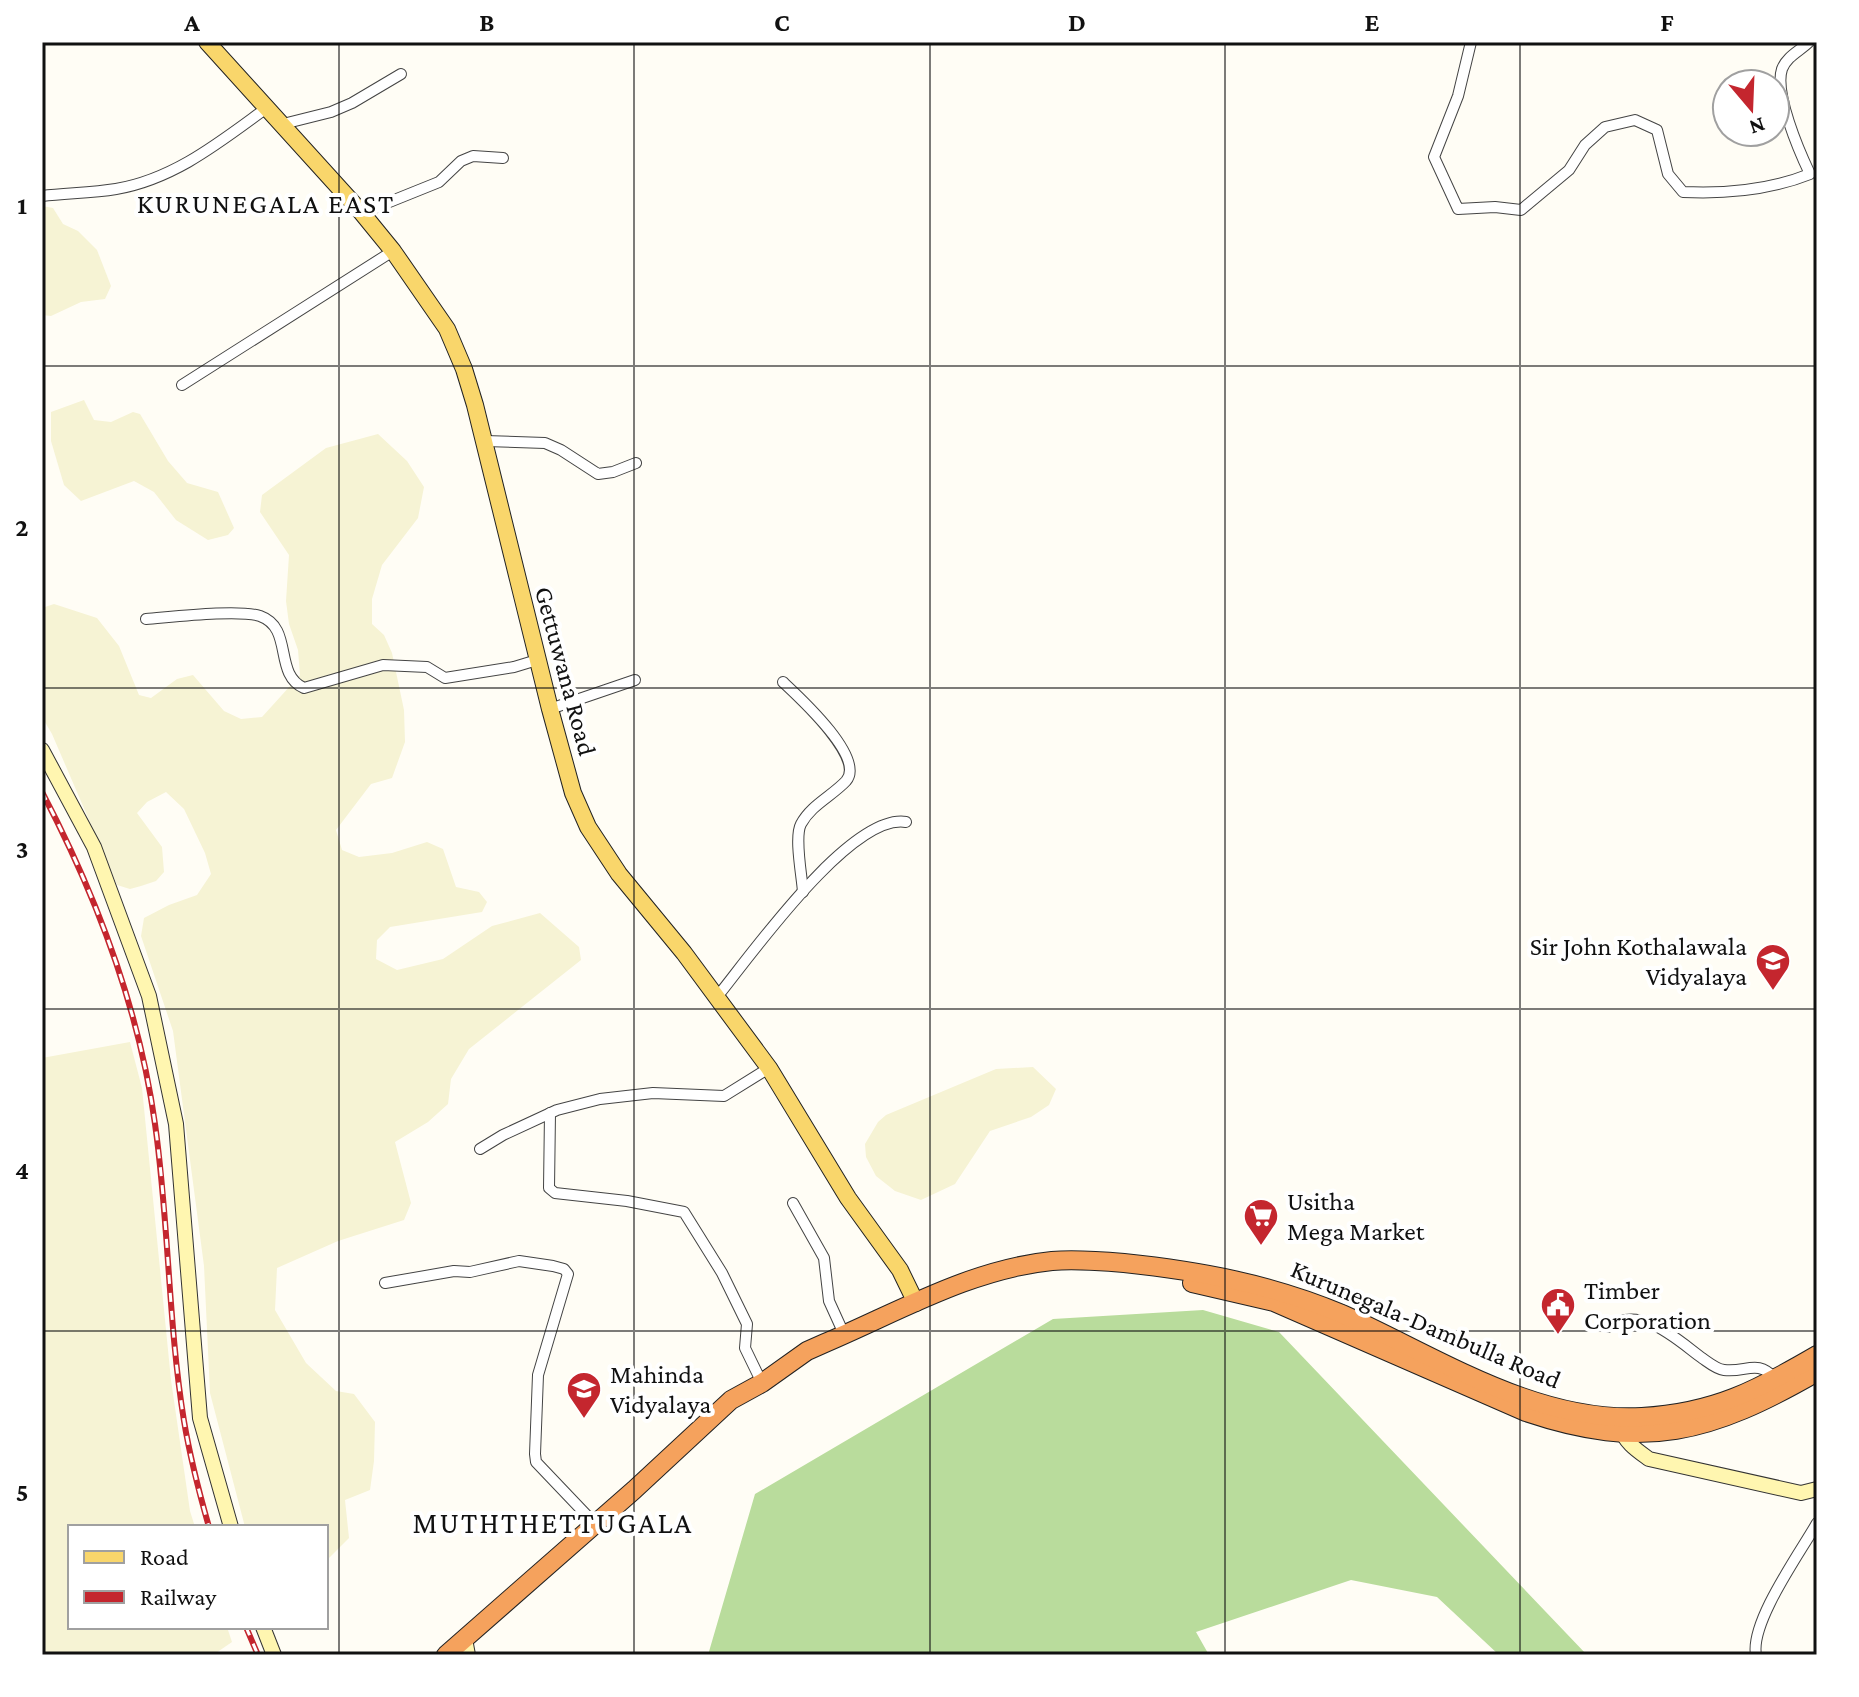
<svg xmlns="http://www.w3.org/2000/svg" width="1859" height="1697" font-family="'Crimson Pro',serif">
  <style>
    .farmland { fill: #f6f3d4 }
    .forest { fill: #b9dc9c }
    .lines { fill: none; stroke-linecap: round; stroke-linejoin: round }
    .street-casing { stroke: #444; stroke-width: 12 }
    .secondary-casing { stroke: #333; stroke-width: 16 }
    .primary-casing { stroke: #222; stroke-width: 18 }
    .highway-casing { stroke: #222; stroke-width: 20 }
    .street { stroke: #fff; stroke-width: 10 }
    .secondary { stroke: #fff6b0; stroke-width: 14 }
    .primary { stroke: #f9d66b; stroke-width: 16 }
    .highway { stroke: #f5a25d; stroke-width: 18 }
    .rail-casing { stroke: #c4262e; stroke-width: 6 }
    .rail { stroke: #fff; stroke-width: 3; stroke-dasharray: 9; stroke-linecap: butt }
    .grid { fill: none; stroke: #111; stroke-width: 2; stroke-opacity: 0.55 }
    .labels { text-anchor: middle; stroke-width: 8; stroke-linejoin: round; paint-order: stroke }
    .street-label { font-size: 26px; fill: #111; stroke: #fff }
    .poi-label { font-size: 26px; fill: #111; stroke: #fff; text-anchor: start }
    .neighbourhood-label { font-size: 28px; letter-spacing: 2px; fill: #111; stroke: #fff }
    .quarter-label { font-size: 30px; letter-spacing: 2px; fill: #111; stroke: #fff }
    .neatline { fill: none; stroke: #111; stroke-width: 3 }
    .grid-label { font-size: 26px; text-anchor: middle; font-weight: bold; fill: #111 }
  </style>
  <rect width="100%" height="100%" fill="#fffdf5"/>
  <g class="farmland">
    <polygon points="42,206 53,208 63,224 78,231 97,250 111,286 105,299 81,302 51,316 42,315"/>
    <polygon points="84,400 94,420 111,422 133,412 140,414 168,461 187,483 218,492 234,528 228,535 208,540 176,520 154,492 134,481 81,501 64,485 51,441 51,412"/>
    <polygon points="378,434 407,461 424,487 418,518 382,565 372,599 372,624 384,635 392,653 404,710 405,742 392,778 371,784 336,830 342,850 359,857 392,853 427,842 443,849 456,887 479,892 487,902 482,912 390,927 377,940 376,959 397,970 443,959 492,926 540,913 579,947 581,960 469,1049 451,1079 448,1104 428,1122 395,1142 411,1203 404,1220 338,1241 277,1268 275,1310 306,1363 336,1391 354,1394 375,1422 374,1461 370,1490 345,1500 349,1538 326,1561 326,1527 245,1527 210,1393 204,1266 173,1031 141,936 144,918 169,905 197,895 211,874 205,853 184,809 166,792 147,802 137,813 162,847 164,872 156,881 141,886 130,889 117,885 52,734 42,717 42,608 54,604 97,618 119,646 139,695 151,698 177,679 193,675 224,711 241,719 262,717 300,675 298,650 289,624 286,601 289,555 260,512 262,495 326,448"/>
    <polygon points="130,1042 142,1088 171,1380 190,1511 195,1527 70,1527 70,1627 227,1627 232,1642 213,1655 42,1655 42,1058"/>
    <polygon points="1033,1067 1056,1089 1049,1105 1031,1117 990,1131 955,1184 921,1200 895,1191 876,1176 866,1157 865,1144 878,1122 886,1115 996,1069"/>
  </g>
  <polygon class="forest" points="1203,1310 1279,1332 1587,1655 1499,1655 1437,1597 1351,1580 1196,1632 1209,1655 708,1655 755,1494 1053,1319"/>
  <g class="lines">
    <defs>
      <g id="street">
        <path d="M1471,42L1458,96L1434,157L1458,209L1495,207L1521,210L1569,170L1585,145L1605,127L1635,120L1657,130L1668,174L1683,192C1725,194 1770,190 1810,174C1799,151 1774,93 1782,69C1787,56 1800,51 1809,42"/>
        <polyline points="283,124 331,112 352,103 401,74"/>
        <path d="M42,196C67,193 92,193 116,189C175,179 221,141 268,107"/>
        <polyline points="362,213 439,182 461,161 473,156 503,158"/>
        <polyline points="182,385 393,251"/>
        <polyline points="485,441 545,443 561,450 598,474 613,472 636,463"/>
        <path d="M146,619C172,617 238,609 260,616C294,628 273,674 304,688L383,665L427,667L445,678L514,667L537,660"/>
        <path d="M783,682C799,697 866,758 846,781C832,796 811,805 801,824C794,837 802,876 803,892"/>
        <polyline points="550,709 635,680"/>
        <path d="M717,997C751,955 851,813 906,822"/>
        <polyline points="550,1113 549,1188 555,1193 627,1201 684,1212 722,1273 747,1324 745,1348 762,1383"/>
        <polyline points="480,1149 503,1135 557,1110 600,1099 653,1093 724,1096 769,1068"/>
        <polyline points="793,1203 824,1258 829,1301 844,1334"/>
        <polyline points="385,1283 454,1271 470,1272 519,1261 553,1266 564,1269 568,1274 538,1375 535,1454 536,1462 595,1524"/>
        <path d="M1608,1327C1641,1304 1676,1339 1702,1358C1708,1362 1716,1369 1724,1370C1747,1373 1756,1358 1776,1379"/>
        <path d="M1756,1655C1750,1622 1800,1553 1817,1523"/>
      </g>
      <g id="secondary">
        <polyline points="42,750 94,847 149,996 176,1124 200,1418 231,1527"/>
        <path d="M1621,1428C1624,1442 1638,1451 1649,1459L1801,1493L1817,1489"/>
        <polyline points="263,1627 274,1655"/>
        <polyline points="465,1639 468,1655"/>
      </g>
      <polyline id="primary" points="207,42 362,213 393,251 447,329 464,369 475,405 550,709 573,793 588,827 619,874 684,953 769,1068 848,1198 900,1270 916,1303"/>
      <g id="highway">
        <path d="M1192,1283L1274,1302L1526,1412C1644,1452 1711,1433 1817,1372"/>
        <path d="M446,1655L634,1490L731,1400L762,1383L807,1351L825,1343C898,1312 971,1269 1052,1261C1075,1259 1101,1261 1124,1263C1200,1271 1271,1284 1342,1314C1436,1356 1535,1423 1642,1417C1714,1413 1757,1390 1817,1355"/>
      </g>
    </defs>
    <use href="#street" class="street-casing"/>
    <use href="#secondary" class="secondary-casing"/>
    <use href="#primary" class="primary-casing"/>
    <use href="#highway" class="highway-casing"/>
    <use href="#street" class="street"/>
    <use href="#secondary" class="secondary"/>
    <use href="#primary" class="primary"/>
    <use href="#highway" class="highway"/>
    <defs>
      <g id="rail">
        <path d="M42,792C96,895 139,1008 155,1124C169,1222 168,1323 184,1421C190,1457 199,1492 209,1527"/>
        <polyline points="246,1627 258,1655"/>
      </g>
    </defs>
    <use href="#rail" class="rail-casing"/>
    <use href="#rail" class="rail"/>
  </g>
  <path class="grid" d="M339,42V1655M634,42V1655M930,42V1655M1225,42V1655M1520,42V1655M42,366H1817M42,688H1817M42,1009H1817M42,1331H1817"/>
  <defs>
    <symbol id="school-pin" viewBox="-11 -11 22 30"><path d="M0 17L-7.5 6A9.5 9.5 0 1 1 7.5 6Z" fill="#c4262e" stroke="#fff"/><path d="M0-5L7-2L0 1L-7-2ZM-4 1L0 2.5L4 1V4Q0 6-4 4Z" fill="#fff"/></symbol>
    <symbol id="supermarket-pin" viewBox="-11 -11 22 30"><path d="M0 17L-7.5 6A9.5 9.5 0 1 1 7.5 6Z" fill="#c4262e" stroke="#fff"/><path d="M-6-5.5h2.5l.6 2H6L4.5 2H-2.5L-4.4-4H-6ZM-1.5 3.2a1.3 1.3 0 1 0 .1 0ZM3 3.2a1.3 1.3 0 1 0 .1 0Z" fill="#fff"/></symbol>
    <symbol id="civic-pin" viewBox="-11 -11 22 30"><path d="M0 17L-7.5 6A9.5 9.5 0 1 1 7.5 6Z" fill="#c4262e" stroke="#fff"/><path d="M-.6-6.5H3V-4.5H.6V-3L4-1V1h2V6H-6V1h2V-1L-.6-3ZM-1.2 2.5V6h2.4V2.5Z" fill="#fff"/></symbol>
  </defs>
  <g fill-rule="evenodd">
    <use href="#school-pin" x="1753" y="941" width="40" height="54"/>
    <use href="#supermarket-pin" x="1241" y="1196" width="40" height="54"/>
    <use href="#civic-pin" x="1538" y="1285" width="40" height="54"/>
    <use href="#school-pin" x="564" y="1369" width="40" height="54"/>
  </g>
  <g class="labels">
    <g class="street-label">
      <text transform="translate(566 671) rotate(75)" y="9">Gettuwana Road</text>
      <text transform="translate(1426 1324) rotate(23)" y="9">Kurunegala-Dambulla Road</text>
    </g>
    <g class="poi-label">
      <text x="1747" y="955" text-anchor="end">Sir John Kothalawala<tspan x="1747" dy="30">Vidyalaya</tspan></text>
      <text x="1287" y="1210">Usitha<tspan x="1287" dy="30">Mega Market</tspan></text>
      <text x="1584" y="1299">Timber<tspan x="1584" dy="30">Corporation</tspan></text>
      <text x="610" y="1383">Mahinda<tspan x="610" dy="30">Vidyalaya</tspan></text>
    </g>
    <g class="neighbourhood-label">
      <text x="266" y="213">KURUNEGALA EAST</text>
    </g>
    <g class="quarter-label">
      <text x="553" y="1533">MUTHTHETTUGALA</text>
    </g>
  </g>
  <rect width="1859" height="1697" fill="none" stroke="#ffffff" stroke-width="88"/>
  <rect x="68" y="1525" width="260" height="104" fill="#ffffff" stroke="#a0a0a0" stroke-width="2"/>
  <rect x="84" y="1551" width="40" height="12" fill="#f9d66b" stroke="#a0a0a0" stroke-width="2"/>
  <text x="140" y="1565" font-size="24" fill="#111111">Road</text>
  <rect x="84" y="1591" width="40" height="12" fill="#c4262e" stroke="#a0a0a0" stroke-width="2"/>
  <text x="140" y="1605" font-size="24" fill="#111111">Railway</text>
  <g transform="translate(1751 108) rotate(161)"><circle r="38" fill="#ffffff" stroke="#a0a0a0" stroke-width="2"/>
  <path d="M0-6L14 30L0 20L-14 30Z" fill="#c4262e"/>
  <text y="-12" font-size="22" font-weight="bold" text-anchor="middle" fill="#111111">N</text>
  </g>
  <rect x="44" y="44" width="1771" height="1609" class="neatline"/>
  <g class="grid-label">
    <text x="192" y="31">A</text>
    <text x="487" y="31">B</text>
    <text x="782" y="31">C</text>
    <text x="1077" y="31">D</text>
    <text x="1372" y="31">E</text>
    <text x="1667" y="31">F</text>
    <text x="22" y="214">1</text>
    <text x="22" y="536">2</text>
    <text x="22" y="858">3</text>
    <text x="22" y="1179">4</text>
    <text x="22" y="1501">5</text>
  </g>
</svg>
